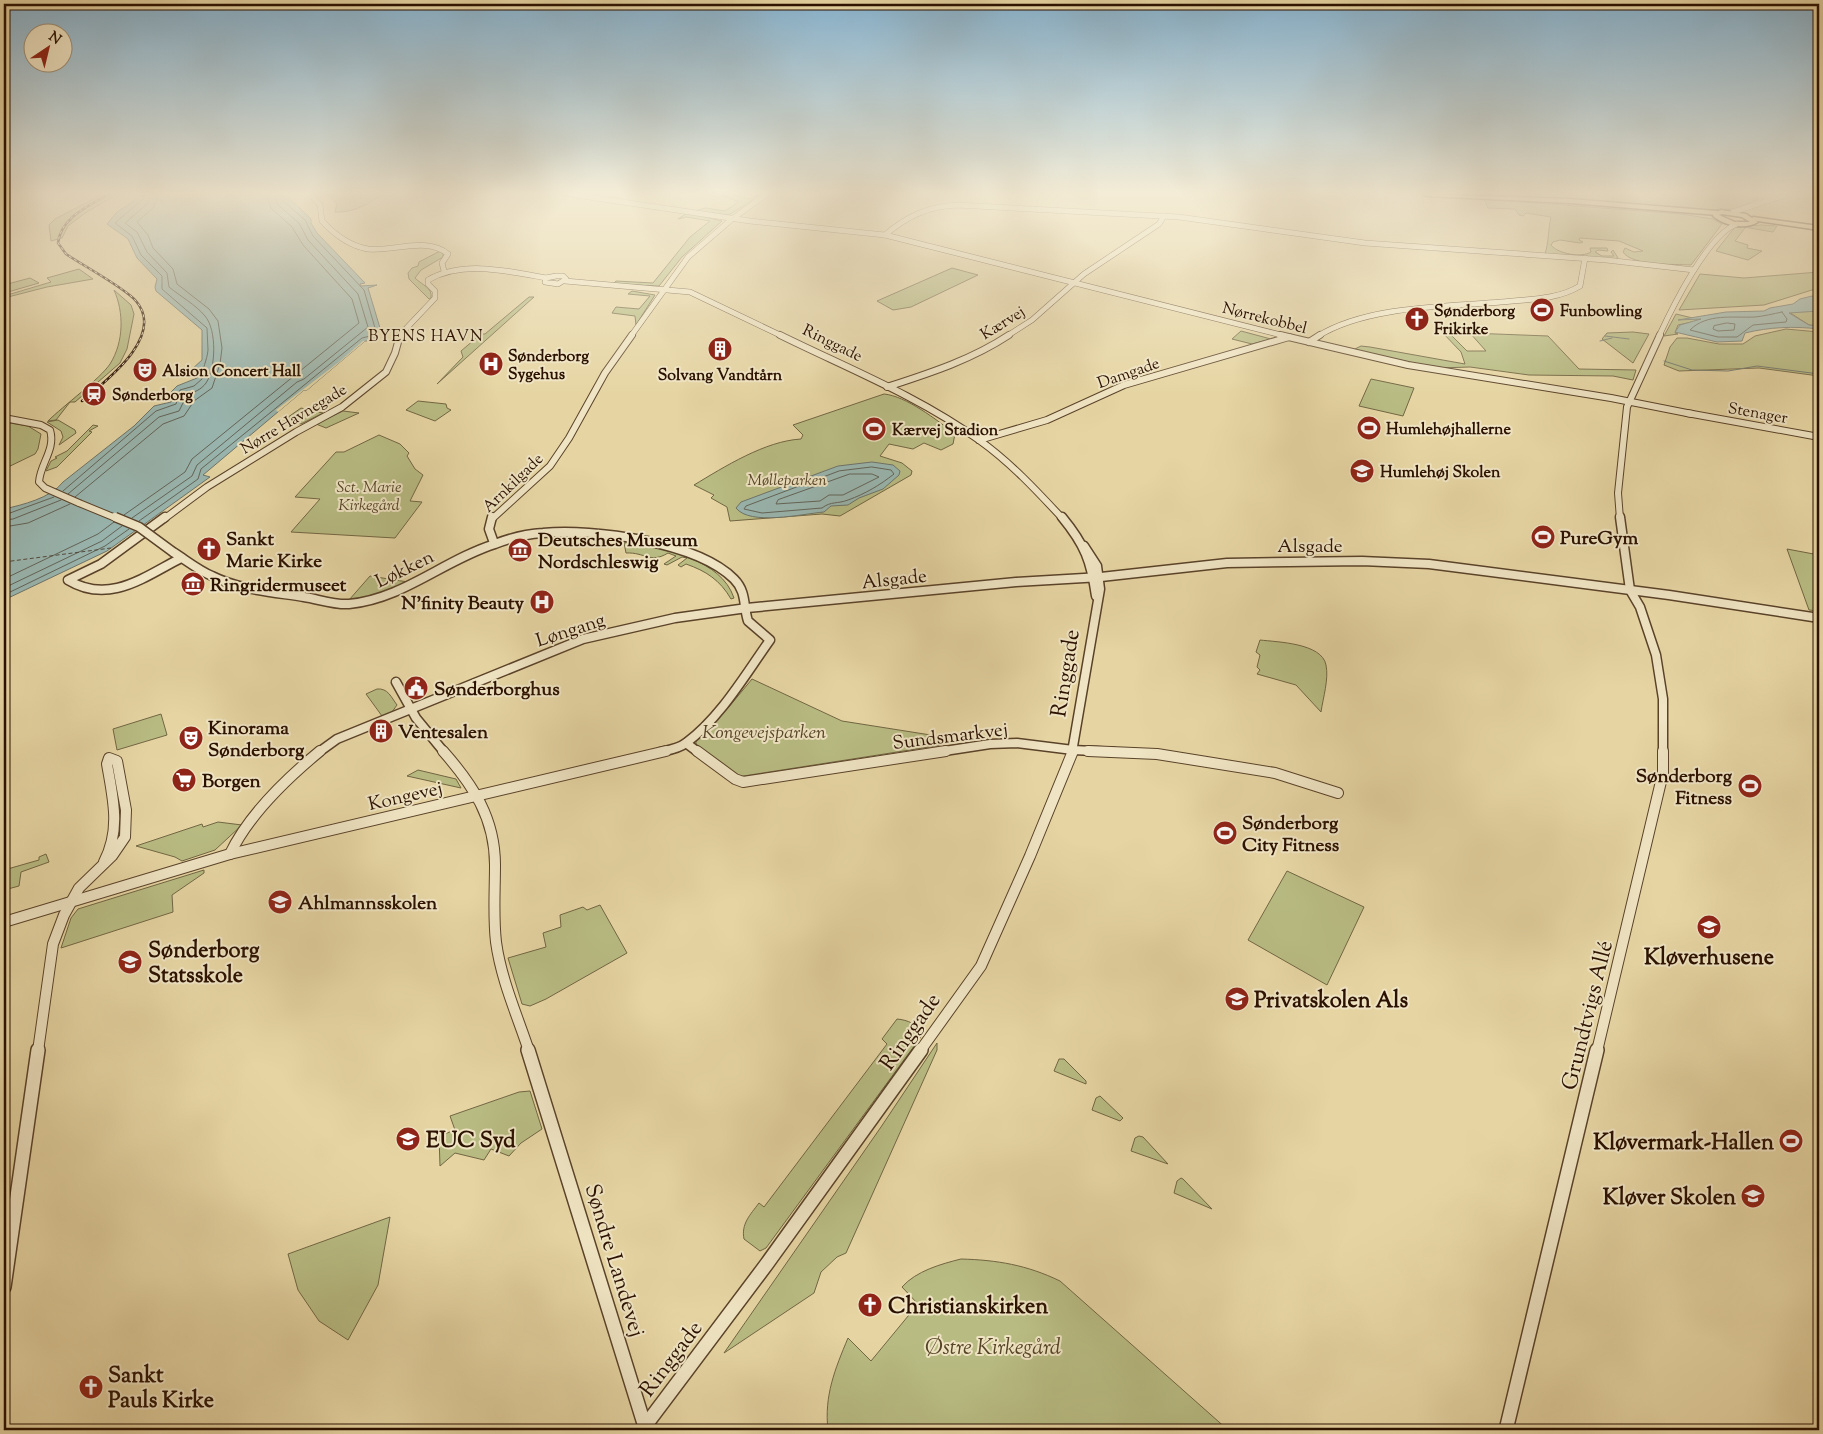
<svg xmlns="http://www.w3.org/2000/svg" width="1823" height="1434" font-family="'Sorts Mill Goudy',serif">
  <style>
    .green { fill: #b8bc83; stroke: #726642 }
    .water { fill: #99b6b0; stroke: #6d746a }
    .pier { fill: #e6d5a3 }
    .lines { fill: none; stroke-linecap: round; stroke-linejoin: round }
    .shore { stroke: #626458; stroke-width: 1 }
    .stream { stroke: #6d746a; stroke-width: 1 }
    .ferry { stroke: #524b3e; stroke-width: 1; stroke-dasharray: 4 2.5; stroke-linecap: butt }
    .tertiary-far4-casing { stroke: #5a4229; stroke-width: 6 }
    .tertiary-far3-casing { stroke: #5a4229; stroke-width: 8 }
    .tertiary-far2-casing { stroke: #5a4229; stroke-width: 11 }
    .tertiary-far1-casing { stroke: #5a4229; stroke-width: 12 }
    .tertiary-casing { stroke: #5a4229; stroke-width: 16 }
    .primary-casing { stroke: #2b1100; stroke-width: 3 }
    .trunk-casing { stroke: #2b1100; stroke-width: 3 }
    .tertiary-far4 { stroke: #efe4c3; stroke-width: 5 }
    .tertiary-far3 { stroke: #efe4c3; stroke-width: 6 }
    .tertiary-far2 { stroke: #efe4c3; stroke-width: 8 }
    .tertiary-far1 { stroke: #efe4c3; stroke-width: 10 }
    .tertiary { stroke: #efe4c3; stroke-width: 13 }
    .primary { fill: #e6d5a3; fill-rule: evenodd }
    .trunk { fill: #e6d5a3; fill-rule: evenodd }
    .rail-casing { stroke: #2b1100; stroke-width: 2.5 }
    .rail { stroke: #efe4c3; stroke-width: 1; stroke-dasharray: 3; stroke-linecap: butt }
    .tertiary-bridge-far1-casing { stroke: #5a4229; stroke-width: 8; stroke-linecap: butt }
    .tertiary-bridge-casing { stroke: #5a4229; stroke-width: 11; stroke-linecap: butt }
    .tertiary-bridge-far1 { stroke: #efe4c3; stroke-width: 6 }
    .tertiary-bridge { stroke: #efe4c3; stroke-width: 8 }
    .labels { text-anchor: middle; stroke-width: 4; stroke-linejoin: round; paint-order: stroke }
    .far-poi-label { font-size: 16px; font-weight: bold; fill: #2b1100; stroke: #efe4c3; text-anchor: start }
    .far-street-label { font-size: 16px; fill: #2b1100; stroke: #efe4c3 }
    .far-neighbourhood-label { font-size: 16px; letter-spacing: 1px; fill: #2b1100; stroke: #efe4c3 }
    .far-park-label { font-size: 16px; font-style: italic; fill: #554427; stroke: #efe4c3 }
    .poi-label { font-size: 19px; font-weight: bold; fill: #2b1100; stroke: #efe4c3; text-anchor: start }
    .street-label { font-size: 19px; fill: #2b1100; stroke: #efe4c3 }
    .park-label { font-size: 19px; font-style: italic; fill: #554427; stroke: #efe4c3 }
    .near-street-label { font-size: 22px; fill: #2b1100; stroke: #efe4c3 }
    .near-poi-label { font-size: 22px; font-weight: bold; fill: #2b1100; stroke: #efe4c3; text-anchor: start }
    .near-park-label { font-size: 22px; font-style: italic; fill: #554427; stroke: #efe4c3 }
  </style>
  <rect width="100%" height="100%" fill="#e6d5a3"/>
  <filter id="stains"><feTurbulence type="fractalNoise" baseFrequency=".004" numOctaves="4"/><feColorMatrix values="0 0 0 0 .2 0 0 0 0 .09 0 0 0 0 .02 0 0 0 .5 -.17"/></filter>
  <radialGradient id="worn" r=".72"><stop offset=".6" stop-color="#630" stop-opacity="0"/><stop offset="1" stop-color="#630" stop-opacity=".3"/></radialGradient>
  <g class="green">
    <polygon points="103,194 117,194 85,213 68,226 62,238 51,241 49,225 55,219"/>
    <path d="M328,194H385C368,203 355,213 335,212L337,204Z"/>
    <polygon points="718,194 733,194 748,199 762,194 729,215 694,211 706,208 725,211 739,202"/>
    <polygon points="1483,194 1744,194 1759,197 1758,199 1735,209 1700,210"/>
    <path d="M1484,199L1681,214L1713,219L1722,224L1691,265C1674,264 1632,266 1623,252L1625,248L1634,252L1643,251L1619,241L1580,238L1579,240L1583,242L1580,243L1560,240L1553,242L1551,245C1558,254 1582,258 1591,252L1590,248H1607L1608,251L1598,250L1595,252L1602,256H1614L1611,252L1613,250L1618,258L1613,259L1545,254C1549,241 1548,230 1551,217L1526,213L1523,216L1519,215L1515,209L1488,208Z"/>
    <polygon points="687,213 722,221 682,257 659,286 613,284 616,281 653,283 690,237 710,221 686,217 678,219"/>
    <polygon points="1762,225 1777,226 1773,232 1744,227 1745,228 1735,241 1748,245 1747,248 1762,251 1748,260 1716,251 1735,227"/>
    <path d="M443,251V257L421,270L415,278C422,285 433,288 431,298L429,299L409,279L408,273L412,268L418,266L419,262L438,252Z"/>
    <polygon points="952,268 978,275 911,307 893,310 877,301"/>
    <polygon points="79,269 93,279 47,287 4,298 4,296 51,282 47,278"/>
    <polygon points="1819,272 1819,290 1812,290 1764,305 1679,310 1700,274 1744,278"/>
    <polygon points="30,278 39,283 8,292 4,289 4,285"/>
    <path d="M114,290L131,305L134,314L127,349L120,363L75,402H70L56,420L48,421C63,406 100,379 110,364C124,342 124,312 114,290Z"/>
    <polygon points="632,291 655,295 636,325 635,316 612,313 616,307 639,309 650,296 628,294"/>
    <polygon points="529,297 534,297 437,384 463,357 461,351 481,334 485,334"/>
    <polygon points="1810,311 1819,311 1819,326 1809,325 1789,312"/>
    <polygon points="1676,314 1701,320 1678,325 1675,333 1678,334 1664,336"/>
    <polygon points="1786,329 1819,332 1819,376 1759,368 1679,371 1664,365 1670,347 1677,338 1687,338 1719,344 1743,344 1755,336"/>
    <polygon points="1241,331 1271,339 1252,344 1232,339"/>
    <polygon points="1441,331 1448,332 1467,351 1486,351 1470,333 1548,336 1579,369 1636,370 1633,380 1613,376 1529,375 1470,367 1438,368 1353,350 1361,346 1370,347 1465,364 1461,352"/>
    <polygon points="1633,332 1649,334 1633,363 1602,339 1607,333"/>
    <polygon points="1371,379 1414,388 1403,416 1359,406"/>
    <path d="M884,394C906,396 937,420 955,434L953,444L941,450L924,443L913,449L889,444L880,456L902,463L912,471L911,475L840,516L822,514L730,521L727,507L711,498L714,495L694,485C724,467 765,441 801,439L803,435L793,425Z"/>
    <polygon points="418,401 446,404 447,408 451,410 435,421 406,410"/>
    <polygon points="301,408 323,413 301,424 284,420"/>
    <polygon points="343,411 359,413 326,428 316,424"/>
    <polygon points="58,420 75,430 76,433 59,445 63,437 61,431 47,422"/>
    <polygon points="4,422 28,426 41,434 38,449 35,454 4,469"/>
    <polygon points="93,425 98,426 89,431 92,432 57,467 46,471 51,461 57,458 55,457 67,451"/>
    <polygon points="379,435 400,444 409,453 407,456 415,469 423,475 410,501 422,502 395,538 291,532 320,499 295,497 336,452 344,452"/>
    <path d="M630,542C666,550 721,559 734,598L731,599C720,580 706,571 686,564L681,567L678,565L687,558L682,557L667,565L664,564L676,556L668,553C650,564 645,552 626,553L624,543Z"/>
    <polygon points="1787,549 1819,555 1819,611 1809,610"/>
    <polygon points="370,576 408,582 376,596 349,600"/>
    <path d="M1260,640C1277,642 1322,643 1326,665C1329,679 1323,698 1321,712L1296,685L1257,674L1260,670L1257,667L1260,655L1256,652Z"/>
    <polygon points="752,679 842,721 937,736 942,745 737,777 696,744 696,739 728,708"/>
    <path d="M377,689C388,688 391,697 397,705L392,712L382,716L366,694Z"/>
    <polygon points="161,714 167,735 117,750 113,729"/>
    <polygon points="418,770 456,779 461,788 407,776"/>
    <polygon points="218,822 242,825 215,850 182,861 175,857 136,846 202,824 203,827"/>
    <polygon points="46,854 49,862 21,872 19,886 4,890 4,870 39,860 39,857"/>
    <polygon points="204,870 204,873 172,895 173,912 61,948 71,918 78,909"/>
    <polygon points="1287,871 1364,907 1327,985 1248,940"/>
    <polygon points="600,905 627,953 546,999 530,1006 522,1004 508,958 546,947 543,933 561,927 560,915 583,907 587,910"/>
    <path d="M897,1019C908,1020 917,1024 923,1034L766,1248L760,1251L744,1239C741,1224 750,1215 759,1203L764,1207L887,1044L882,1039Z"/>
    <polygon points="937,1043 937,1050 846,1253 837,1257 821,1272 814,1293 724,1353 881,1127"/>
    <polygon points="1059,1059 1064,1059 1086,1081 1086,1084 1054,1071"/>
    <polygon points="530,1091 542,1129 521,1143 509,1156 491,1149 484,1160 455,1153 440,1166 439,1136 455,1130 450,1116 519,1092"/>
    <polygon points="1100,1096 1123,1118 1120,1121 1092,1110 1096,1098"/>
    <polygon points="1139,1136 1143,1137 1168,1164 1131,1151 1135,1138"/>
    <polygon points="1181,1178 1183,1179 1212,1209 1174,1193 1177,1181"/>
    <polygon points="390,1217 378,1285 348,1340 319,1321 298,1290 288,1254"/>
    <path d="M961,1259C997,1260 1027,1265 1060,1281L1228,1430H828C824,1396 835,1369 848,1338L871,1361L918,1304L902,1287C916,1271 941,1264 961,1259Z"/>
  </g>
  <g class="water">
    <path d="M143,194H285L311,219V223L317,233L365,283L360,284L361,286L377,285L368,288L380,328L374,341H365L307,390H304L203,475L210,477L107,551L4,600V509C22,505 51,498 63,482L134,426L154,406L171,402L176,395H168L177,386L197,378L198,371L191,370L202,360V330L156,291L155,287L157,279L137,258L128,239L107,224L116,213Z"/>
    <path d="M1812,296L1819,297V311L1789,313L1809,325L1819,326V329C1793,326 1770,327 1745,333L1742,341L1717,342L1675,332L1680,325L1701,319L1678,320L1726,312L1764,311L1770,308L1793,304L1800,299Z"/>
    <path d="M872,462L893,465L900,471L899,475L883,489L859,498L848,505L831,506L824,512C802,514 750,526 736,508L741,502L838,466Z"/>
  </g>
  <polygon class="pier" points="374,340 365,341 307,390 304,390 278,412 276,410 339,362 363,341"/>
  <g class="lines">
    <g class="shore">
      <path d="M1782,312L1787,319L1786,322L1753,325L1737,337H1718L1690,330C1707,313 1733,318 1755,317C1764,316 1773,314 1782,312Z"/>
      <polygon points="1727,323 1735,324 1734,330 1718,331 1713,329 1714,326"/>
      <path d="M872,467L891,470L894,474C880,485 865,494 848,500C838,504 831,501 822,508L762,513L744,509L746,506L839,471Z"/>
      <polygon points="850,474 872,474 879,477 843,495 829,495 820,501 776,504 778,500"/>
      <path d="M63,491L156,411L176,404L180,390L194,386L202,379C202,368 207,361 208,350C208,343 207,335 207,328L162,289V276L141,255L132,236L115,223L143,199L144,194"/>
      <path d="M68,494L159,417L179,411L187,395C194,392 201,390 206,383C216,368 217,330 205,316C196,305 180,296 169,287L167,273L147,252L137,232L125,223L147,204L151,194"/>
      <polyline points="75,497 163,424 184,416 194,401 212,388 220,364 222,348 218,321 209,309 177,284 173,269 153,248 148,235 137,222 154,207 158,194"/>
      <polyline points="4,513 10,513 54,497"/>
      <polyline points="124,515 185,472 192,459 359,323 352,299 303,245 292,227 271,208 266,194"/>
      <polyline points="132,518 192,476 197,465 297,382 304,379 368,327 358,294 308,240 299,223 277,204 274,194"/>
      <polyline points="4,520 13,519 61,500"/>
      <polyline points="139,521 198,479 201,469 362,338 370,336 375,328 364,290 313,236 305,220 282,200 280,194"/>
      <polyline points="4,527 28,523 70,504"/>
      <polyline points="4,579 98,534 114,522"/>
      <polyline points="4,588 102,541 122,526"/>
      <polyline points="4,595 105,546 129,529"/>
    </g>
    <g class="stream">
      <polyline points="1605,336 1629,339"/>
      <polyline points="1600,341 1612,338"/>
      <polyline points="1664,361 1692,370 1728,371 1757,366 1819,374"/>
    </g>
    <polyline class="ferry" points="4,562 111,548"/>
    <defs>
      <g id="tertiary-far4">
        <path d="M310,194L320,205L322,221C334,234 350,246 368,249C393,252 427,236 448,254L442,263L444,271"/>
        <polyline points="569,194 750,221 885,235 1285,336"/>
        <polyline points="1753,194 1773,198"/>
        <polyline points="1733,212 1789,194"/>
        <path d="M885,235C907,216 929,206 958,205L1179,217L1365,243L1606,260L1694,270"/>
        <polygon points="556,276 563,276 566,279 558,284 545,282 546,278"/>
        <polyline points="565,281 690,292 782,336"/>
        <path d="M399,336L435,298V291L428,284V280C463,260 508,271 546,278"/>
        <polyline points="631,336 688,257 732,219 767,194"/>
        <polyline points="1007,336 1032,320 1084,274 1159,224 1164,216"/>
        <path d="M1318,336C1370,304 1453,307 1513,301C1537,299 1560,298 1580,286L1585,258"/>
        <path d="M1659,336C1672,308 1708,234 1737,224"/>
      </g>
      <g id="tertiary-far3">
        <path d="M780,335C847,368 918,396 979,440C1010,462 1037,491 1063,519"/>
        <polyline points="1280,335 1408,365 1611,398 1692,414"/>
        <polyline points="1309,342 1320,335"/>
        <path d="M887,387C930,373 971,360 1009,335"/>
        <polyline points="1687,413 1819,437"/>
        <path d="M4,418L41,425L50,430C56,449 40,464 39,482L45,488L79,503"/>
        <polyline points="979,440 1047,420 1124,385 1289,337"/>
        <polyline points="164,519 207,487 296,432 342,407 386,372 395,353 400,335"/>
        <polyline points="492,519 550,466 569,438 605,373 632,335"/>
        <polyline points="1620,519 1618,493 1627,407 1660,335"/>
      </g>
      <g id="tertiary-far2">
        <path d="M165,517L101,564L68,580C109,605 144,577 181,558"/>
        <polyline points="492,517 489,529 494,543"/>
        <path d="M1062,517C1085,545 1091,561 1096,596"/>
        <polyline points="1620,517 1630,590 1640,607 1656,655 1663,699 1663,752"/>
        <path d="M173,552C186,560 198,570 212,576C240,590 273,592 304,597C318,599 334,605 349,604C403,599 444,560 495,544C510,538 526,534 543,533C593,528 697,542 734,579C747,592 743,606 748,621L770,640C745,675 721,717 686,743C678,749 669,750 660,752"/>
        <polyline points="396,682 416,718 444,752"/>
        <polyline points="686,743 698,752"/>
        <polyline points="319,752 337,739 583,639 675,618 747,608 1016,582 1101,577 1227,563 1362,561 1429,564 1669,595 1819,618"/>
        <polyline points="938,752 990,744 1017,743 1073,750 1114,752"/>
        <polyline points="1072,752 1100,589 1097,566 1084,546"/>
      </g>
      <g id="tertiary-far1">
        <path d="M443,751C473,785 495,818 495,865C495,891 493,916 496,942C501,979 517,1015 529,1051"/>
        <polyline points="697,751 735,779 743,782 946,751"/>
        <polyline points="1088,751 1157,754 1275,773 1338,793"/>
        <path d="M230,854C249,814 286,779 320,751"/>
        <polyline points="4,922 230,854 666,751"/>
        <path d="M38,1051L53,944L64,915L79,888L112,856L125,837L126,810L117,761L109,758L107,764C113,799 121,829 104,862"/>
        <polyline points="920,1051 981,966 1030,856 1073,751"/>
        <polyline points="1597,1051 1663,773 1663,751"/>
      </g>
      <g id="tertiary">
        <polyline points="528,1050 646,1430"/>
        <polyline points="4,1287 38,1050"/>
        <polyline points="642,1430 766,1265 921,1050"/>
        <polyline points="1506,1430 1597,1050"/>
      </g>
      <path id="primary" d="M1721,210L1746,214L1758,222C1745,230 1725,226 1713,216L1714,213ZM1722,214L1742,217L1750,222H1735L1719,215Z"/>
      <g id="trunk">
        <polygon points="1423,194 1570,199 1717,211 1720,213 1717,215 1570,203 1426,196"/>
        <polygon points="1753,217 1819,226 1819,230 1751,220"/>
      </g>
    </defs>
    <use href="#tertiary-far4" class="tertiary-far4-casing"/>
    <use href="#tertiary-far3" class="tertiary-far3-casing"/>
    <use href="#tertiary-far2" class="tertiary-far2-casing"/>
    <use href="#tertiary-far1" class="tertiary-far1-casing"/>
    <use href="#tertiary" class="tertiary-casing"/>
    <use href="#primary" class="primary-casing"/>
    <use href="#trunk" class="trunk-casing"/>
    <use href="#tertiary-far4" class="tertiary-far4"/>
    <use href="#tertiary-far3" class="tertiary-far3"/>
    <use href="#tertiary-far2" class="tertiary-far2"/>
    <use href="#tertiary-far1" class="tertiary-far1"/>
    <use href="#tertiary" class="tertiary"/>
    <use href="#primary" class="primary"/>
    <use href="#trunk" class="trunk"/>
    <defs>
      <path id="rail" d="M82,401C106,381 166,336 136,301C125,288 82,265 66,254L58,243C61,217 89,206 109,194"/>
    </defs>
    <use href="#rail" class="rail-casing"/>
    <use href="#rail" class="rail"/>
    <defs>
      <polyline id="tertiary-bridge-far1" points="79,503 118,519"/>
      <polyline id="tertiary-bridge" points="115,517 139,527 173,552"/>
    </defs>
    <use href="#tertiary-bridge-far1" class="tertiary-bridge-far1-casing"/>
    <use href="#tertiary-bridge" class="tertiary-bridge-casing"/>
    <use href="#tertiary-bridge-far1" class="tertiary-bridge-far1"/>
    <use href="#tertiary-bridge" class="tertiary-bridge"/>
  </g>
  <linearGradient id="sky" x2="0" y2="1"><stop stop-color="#88b5d2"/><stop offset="0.49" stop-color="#f4ecd6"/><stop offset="1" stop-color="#f4ecd6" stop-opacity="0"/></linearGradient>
  <rect width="1823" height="394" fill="url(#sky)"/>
  <defs>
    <symbol id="stadium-disc" viewBox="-11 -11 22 22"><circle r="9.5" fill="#8f2418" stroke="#efe4c3"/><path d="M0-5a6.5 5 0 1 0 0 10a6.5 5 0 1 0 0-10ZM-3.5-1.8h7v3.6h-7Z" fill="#fff"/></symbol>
    <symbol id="church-disc" viewBox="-11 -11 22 22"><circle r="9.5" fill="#8f2418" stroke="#efe4c3"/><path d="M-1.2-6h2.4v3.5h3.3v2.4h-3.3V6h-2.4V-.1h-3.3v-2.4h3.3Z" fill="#fff"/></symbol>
    <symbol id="building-disc" viewBox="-11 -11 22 22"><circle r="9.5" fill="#8f2418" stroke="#efe4c3"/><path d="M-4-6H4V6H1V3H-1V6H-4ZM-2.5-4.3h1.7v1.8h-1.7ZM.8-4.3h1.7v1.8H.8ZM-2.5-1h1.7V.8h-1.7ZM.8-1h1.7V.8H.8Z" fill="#fff"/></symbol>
    <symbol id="hospital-disc" viewBox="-11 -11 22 22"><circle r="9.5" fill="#8f2418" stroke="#efe4c3"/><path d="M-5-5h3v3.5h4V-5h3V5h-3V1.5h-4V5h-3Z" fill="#fff"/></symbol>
    <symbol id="theatre-disc" viewBox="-11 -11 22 22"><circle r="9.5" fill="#8f2418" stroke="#efe4c3"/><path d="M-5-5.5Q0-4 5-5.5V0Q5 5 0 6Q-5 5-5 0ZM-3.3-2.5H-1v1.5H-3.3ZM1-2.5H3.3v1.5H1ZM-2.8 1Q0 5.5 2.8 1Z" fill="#fff"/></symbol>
    <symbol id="station-disc" viewBox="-11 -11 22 22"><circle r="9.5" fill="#8f2418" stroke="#efe4c3"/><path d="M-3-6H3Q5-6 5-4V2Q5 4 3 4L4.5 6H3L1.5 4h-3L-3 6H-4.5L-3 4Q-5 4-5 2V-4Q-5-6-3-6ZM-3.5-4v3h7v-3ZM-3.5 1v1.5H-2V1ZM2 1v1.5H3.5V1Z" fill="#fff"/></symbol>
    <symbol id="school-disc" viewBox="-11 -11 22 22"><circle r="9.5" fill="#8f2418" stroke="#efe4c3"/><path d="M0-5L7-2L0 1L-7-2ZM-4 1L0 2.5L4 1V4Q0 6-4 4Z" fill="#fff"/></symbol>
    <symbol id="museum-disc" viewBox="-11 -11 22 22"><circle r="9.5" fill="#8f2418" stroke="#efe4c3"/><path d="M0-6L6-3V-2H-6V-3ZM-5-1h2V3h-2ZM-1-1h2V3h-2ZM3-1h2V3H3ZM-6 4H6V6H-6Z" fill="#fff"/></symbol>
    <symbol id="civic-disc" viewBox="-11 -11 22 22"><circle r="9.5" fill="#8f2418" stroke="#efe4c3"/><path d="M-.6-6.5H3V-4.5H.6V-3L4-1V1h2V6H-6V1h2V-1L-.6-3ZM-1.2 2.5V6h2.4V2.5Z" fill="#fff"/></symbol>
    <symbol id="supermarket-disc" viewBox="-11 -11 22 22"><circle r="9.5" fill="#8f2418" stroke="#efe4c3"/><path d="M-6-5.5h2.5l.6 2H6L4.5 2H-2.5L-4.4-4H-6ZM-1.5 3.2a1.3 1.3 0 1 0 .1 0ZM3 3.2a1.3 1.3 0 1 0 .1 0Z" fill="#fff"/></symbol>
  </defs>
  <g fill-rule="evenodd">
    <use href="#stadium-disc" x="1528" y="296" width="28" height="28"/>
    <use href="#church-disc" x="1403" y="305" width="28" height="28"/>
    <use href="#building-disc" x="706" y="335" width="28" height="28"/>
    <use href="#hospital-disc" x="477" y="350" width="28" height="28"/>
    <use href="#theatre-disc" x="131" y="356" width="28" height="28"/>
    <use href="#station-disc" x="80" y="380" width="28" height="28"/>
    <use href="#stadium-disc" x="1355" y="414" width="28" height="28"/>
    <use href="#stadium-disc" x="860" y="415" width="28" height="28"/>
    <use href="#school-disc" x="1348" y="457" width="28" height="28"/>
    <use href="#stadium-disc" x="1529" y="523" width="28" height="28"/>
    <use href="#church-disc" x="195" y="535" width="28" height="28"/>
    <use href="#museum-disc" x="506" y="536" width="28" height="28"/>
    <use href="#museum-disc" x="179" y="570" width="28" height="28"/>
    <use href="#hospital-disc" x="528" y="588" width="28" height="28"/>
    <use href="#civic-disc" x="402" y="674" width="28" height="28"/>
    <use href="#building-disc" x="367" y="717" width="28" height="28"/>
    <use href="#theatre-disc" x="177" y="724" width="28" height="28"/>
    <use href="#supermarket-disc" x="170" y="766" width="28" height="28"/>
    <use href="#stadium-disc" x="1736" y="772" width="28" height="28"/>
    <use href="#stadium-disc" x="1211" y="819" width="28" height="28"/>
    <use href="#school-disc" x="266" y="888" width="28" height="28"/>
    <use href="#school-disc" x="1695" y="913" width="28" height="28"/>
    <use href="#school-disc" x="116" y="948" width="28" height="28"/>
    <use href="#school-disc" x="1223" y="985" width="28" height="28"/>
    <use href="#school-disc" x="394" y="1125" width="28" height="28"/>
    <use href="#stadium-disc" x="1777" y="1127" width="28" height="28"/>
    <use href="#school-disc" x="1739" y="1182" width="28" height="28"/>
    <use href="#church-disc" x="856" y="1291" width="28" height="28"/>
    <use href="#church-disc" x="77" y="1373" width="28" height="28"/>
  </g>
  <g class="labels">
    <g class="far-poi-label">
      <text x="1434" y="316">Sønderborg<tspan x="1434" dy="18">Frikirke</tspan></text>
      <text x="1560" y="316">Funbowling</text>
      <text x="508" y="361">Sønderborg<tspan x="508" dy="18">Sygehus</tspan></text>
      <text x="162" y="376">Alsion Concert Hall</text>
      <text x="720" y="380" text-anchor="middle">Solvang Vandtårn</text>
      <text x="112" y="400">Sønderborg</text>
      <text x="1386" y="434">Humlehøjhallerne</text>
      <text x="892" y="435">Kærvej Stadion</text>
      <text x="1380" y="477">Humlehøj Skolen</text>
    </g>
    <g class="far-street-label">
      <text transform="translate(1265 317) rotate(14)" y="6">Nørrekobbel</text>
      <text transform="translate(1002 322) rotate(-32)" y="6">Kærvej</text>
      <text transform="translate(833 342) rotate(26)" y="6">Ringgade</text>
      <text transform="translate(1128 372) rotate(-19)" y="6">Damgade</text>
      <text transform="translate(1758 412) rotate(10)" y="6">Stenager</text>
      <text transform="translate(293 418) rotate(-31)" y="6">Nørre Havnegade</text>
      <text transform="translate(512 482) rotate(-44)" y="6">Arnkilgade</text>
    </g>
    <g class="far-neighbourhood-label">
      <text x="426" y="341">BYENS HAVN</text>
    </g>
    <g class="far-park-label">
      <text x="787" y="485">Mølleparken</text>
      <text x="369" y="492">Sct. Marie<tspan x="369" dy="18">Kirkegård</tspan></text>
    </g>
    <g class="poi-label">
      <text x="1560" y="544">PureGym</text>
      <text x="226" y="545">Sankt<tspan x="226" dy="22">Marie Kirke</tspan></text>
      <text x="538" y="546">Deutsches Museum<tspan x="538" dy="22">Nordschleswig</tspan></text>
      <text x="210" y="591">Ringridermuseet</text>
      <text x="524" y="609" text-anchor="end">N'finity Beauty</text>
      <text x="434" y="695">Sønderborghus</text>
      <text x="208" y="734">Kinorama<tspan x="208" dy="22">Sønderborg</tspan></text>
      <text x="398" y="738">Ventesalen</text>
      <text x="1732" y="782" text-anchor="end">Sønderborg<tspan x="1732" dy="22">Fitness</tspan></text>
      <text x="202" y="787">Borgen</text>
      <text x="1242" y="829">Sønderborg<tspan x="1242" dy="22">City Fitness</tspan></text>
      <text x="298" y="909">Ahlmannsskolen</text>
    </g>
    <g class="street-label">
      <text x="1310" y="552">Alsgade</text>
      <text transform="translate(404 568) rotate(-26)" y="7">Løkken</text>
      <text transform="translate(894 578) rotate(-6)" y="7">Alsgade</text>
      <text transform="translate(570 629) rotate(-18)" y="7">Løngang</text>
      <text transform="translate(950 735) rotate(-7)" y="7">Sundsmarkvej</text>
      <text transform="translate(405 795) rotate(-13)" y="7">Kongevej</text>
    </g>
    <g class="park-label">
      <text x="764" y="738">Kongevejsparken</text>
    </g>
    <g class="near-street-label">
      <text transform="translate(1064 673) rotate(-81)" y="8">Ringgade</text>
      <text transform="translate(1586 1015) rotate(-76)" y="8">Grundtvigs Allé</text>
      <text transform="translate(909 1031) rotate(-55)" y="8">Ringgade</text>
      <text transform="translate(616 1260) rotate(73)" y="8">Søndre Landevej</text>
      <text transform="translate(670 1358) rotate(-53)" y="8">Ringgade</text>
    </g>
    <g class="near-poi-label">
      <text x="148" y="957">Sønderborg<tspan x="148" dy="25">Statsskole</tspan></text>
      <text x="1709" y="964" text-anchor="middle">Kløverhusene</text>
      <text x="1254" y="1007">Privatskolen Als</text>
      <text x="426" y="1147">EUC Syd</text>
      <text x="1774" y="1149" text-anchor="end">Kløvermark-Hallen</text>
      <text x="1736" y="1204" text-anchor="end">Kløver Skolen</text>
      <text x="888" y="1313">Christianskirken</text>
      <text x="108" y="1382">Sankt<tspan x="108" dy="25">Pauls Kirke</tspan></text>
    </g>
    <g class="near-park-label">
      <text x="993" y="1354">Østre Kirkegård</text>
    </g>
  </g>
  <rect width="1823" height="1434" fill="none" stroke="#e6d5a3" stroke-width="20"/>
  <rect x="5" y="5" width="1813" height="1424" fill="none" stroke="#2b1100" stroke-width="2.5"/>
  <rect x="10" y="10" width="1803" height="1414" fill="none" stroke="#2b1100"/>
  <g transform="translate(48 48) rotate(35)"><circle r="24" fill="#efe4c3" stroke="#a19075"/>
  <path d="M0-4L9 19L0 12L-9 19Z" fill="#8f2418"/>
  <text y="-8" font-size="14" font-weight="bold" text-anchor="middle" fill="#2b1100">N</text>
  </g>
  <rect width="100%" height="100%" filter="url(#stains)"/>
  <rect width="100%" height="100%" fill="url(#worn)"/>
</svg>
